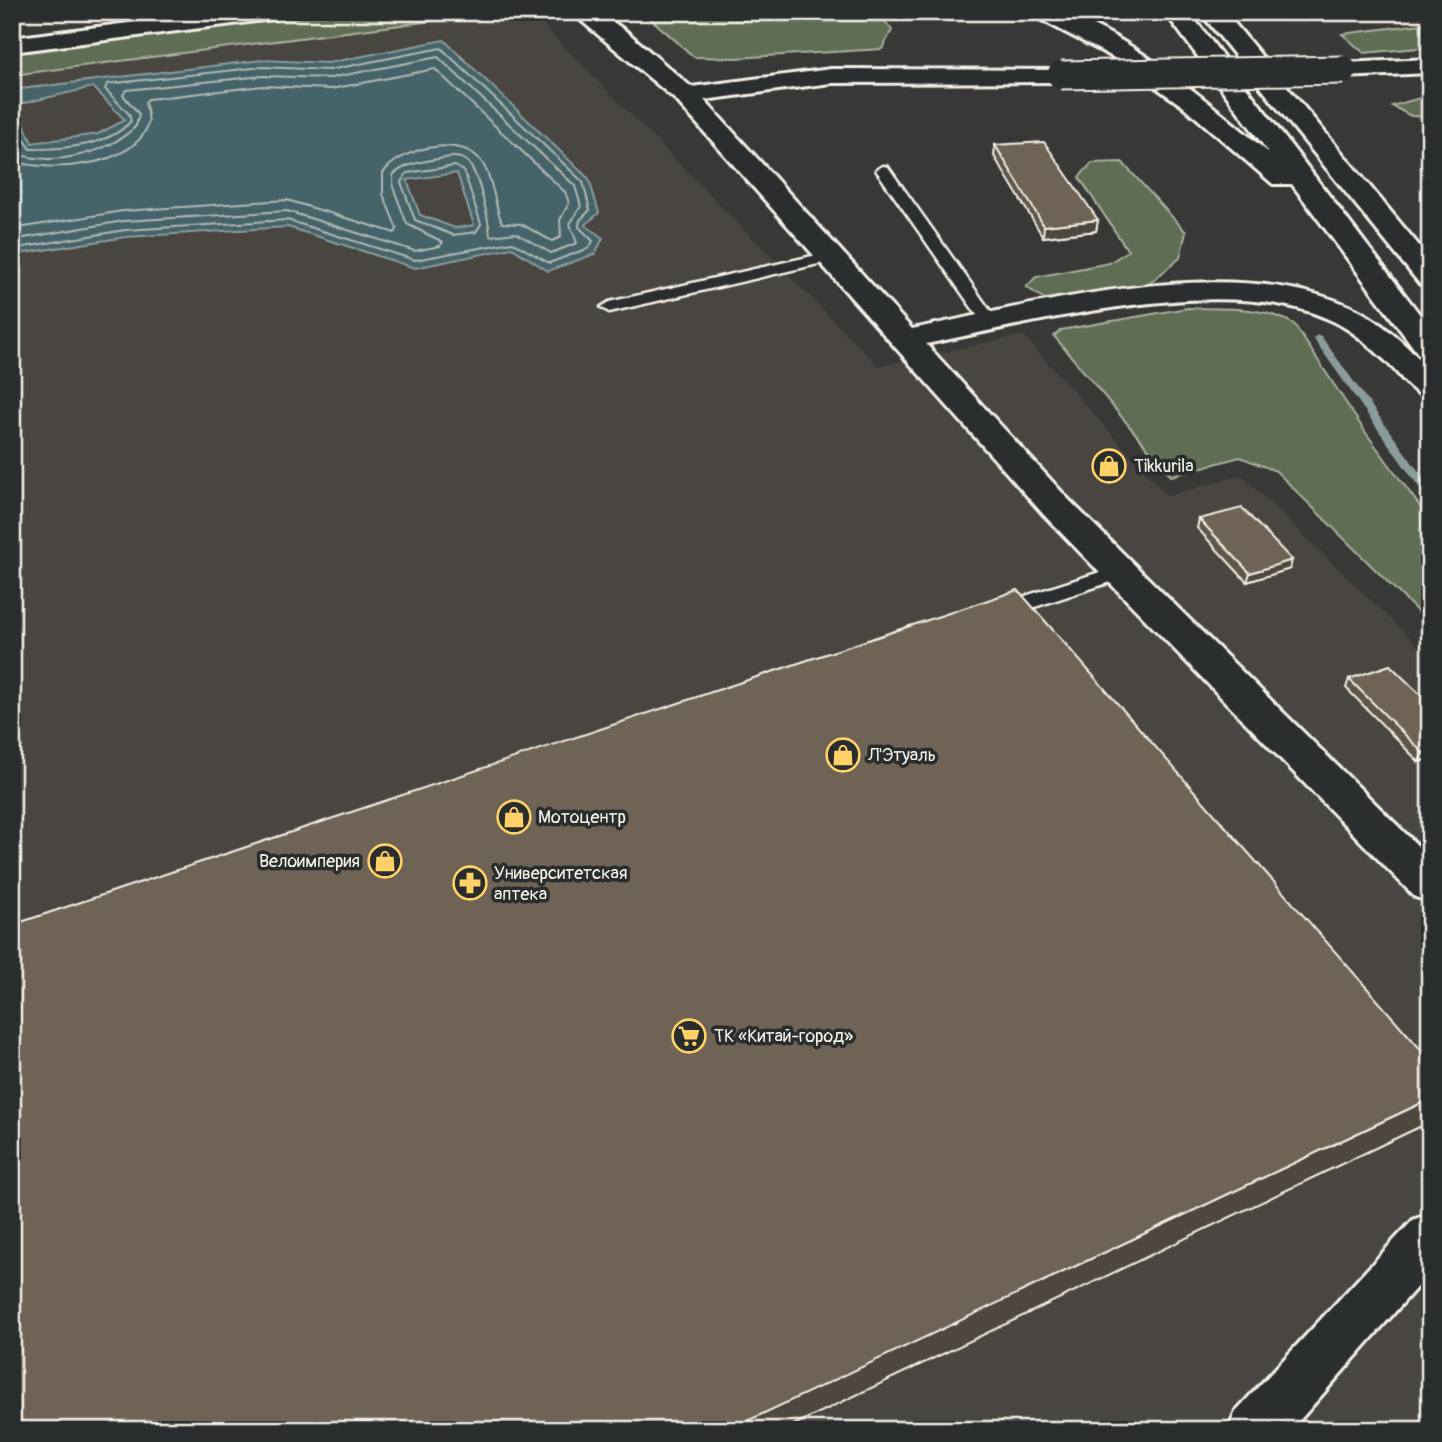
<svg xmlns="http://www.w3.org/2000/svg" width="1442" height="1442" font-family="Pangolin,sans-serif">
  <style>
    .built { fill: #48453f }
    .green { fill: #616d54; stroke: #aaaf9e; stroke-width: 2 }
    .water { fill: #47646a; stroke: #8c9c9c; stroke-width: 2; fill-rule: evenodd }
    .lines { fill: none; stroke-linecap: round; stroke-linejoin: round }
    .shore { stroke: #afb9b6; stroke-width: 2 }
    .stream { fill: #8c9c9c; fill-rule: evenodd }
    .service-casing { stroke: #f4f1e8; stroke-width: 5 }
    .minor-casing { stroke: #f4f1e8; stroke-width: 6 }
    .primary-casing { stroke: #f4f1e8; stroke-width: 6 }
    .service { fill: #2a2d2e; fill-rule: evenodd }
    .minor { fill: #2a2d2e; fill-rule: evenodd }
    .primary { fill: #2a2d2e; fill-rule: evenodd }
    .minor-bridge-casing { stroke: #f4f1e8; stroke-width: 31; stroke-linecap: butt }
    .minor-bridge { stroke: #2a2d2e; stroke-width: 27 }
    .wall { fill: #5f5649; stroke: #f4f1e8; stroke-width: 2 }
    .shaded-wall { fill: #4d463c; stroke: #f4f1e8; stroke-width: 2 }
    .building { fill: #6e6455; stroke: #f4f1e8; stroke-width: 2 }
    .labels { text-anchor: middle; stroke-width: 7; stroke-linejoin: round; paint-order: stroke }
    .poi-label { font-size: 18px; fill: #f4f1e8; stroke: #2a2d2e; text-anchor: start }
  </style>
  <rect width="100%" height="100%" fill="#383836"/>
  <filter id="ink" filterUnits="userSpaceOnUse"><feTurbulence type="fractalNoise" baseFrequency=".0143" numOctaves="2"/><feDisplacementMap in="SourceGraphic" scale="14" xChannelSelector="R" yChannelSelector="G"/><feConvolveMatrix kernelMatrix="1 2 1 2 8 2 1 2 1" color-interpolation-filters="sRGB"/></filter>
  <g filter="url(#ink)">
    <polygon class="built" points="394,12 486,12 543,25 878,366 1023,335 1167,496 1241,475 1430,657 1429,1430 12,1430 12,64"/>
    <g class="green">
      <polygon points="345,12 456,12 447,19 12,75 12,52"/>
      <polygon points="643,12 872,12 880,15 892,30 882,49 735,58 694,57"/>
      <polygon points="1430,23 1430,47 1364,53 1342,34"/>
      <polygon points="1430,95 1430,117 1411,116 1392,106"/>
      <polygon points="1122,162 1186,232 1180,258 1149,284 1046,300 1026,287 1036,277 1109,263 1128,251 1079,177 1092,163"/>
      <path d="M1187,308C1223,309 1261,305 1294,324L1366,433L1430,520V624L1276,471L1240,457L1171,476L1054,336L1061,330Z"/>
    </g>
    <path class="water" d="M444,40L589,179L599,213L585,225L603,238L595,254L548,271L512,248L415,268L288,227L126,237L12,255V90L262,60L328,63ZM93,87L125,120L98,134L32,143L16,105ZM457,173L474,225L455,228L420,215L407,180Z"/>
    <g class="lines">
      <g class="shore">
        <path d="M12,116L30,149C63,149 108,147 131,121L129,114L105,89L107,84L262,67L329,70L441,48L583,182L590,210L580,220L579,227L593,241L589,248L549,263L512,242L415,260L287,220L125,230L12,249"/>
        <path d="M12,138L24,156C60,165 110,152 136,126L139,114L123,95L126,90L263,76L330,78L438,57L575,186L581,206L570,224L577,243L551,253L516,233L490,236C489,221 478,167 465,160C455,154 442,159 432,160C416,163 406,164 393,175V187L407,224L443,242L440,246L415,251L287,211L124,221L12,240"/>
        <path d="M12,160C45,174 138,167 148,123C150,117 146,108 145,102L148,99L263,86L331,89L435,69L565,192L569,203L560,220L561,237L552,241L521,224L502,223C494,203 493,178 481,161C461,133 399,149 383,173V194L397,229L395,233L287,200L123,211L12,229"/>
        <polygon points="455,166 464,171 481,224 476,232 453,235 415,220 401,182 407,173"/>
      </g>
      <polygon class="stream" points="1318,335 1321,336 1430,487 1430,498 1426,497 1313,338"/>
      <defs>
        <g id="service">
          <polygon points="883,166 888,167 996,319 996,325 984,325 876,170"/>
          <polygon points="830,252 838,257 836,260 609,312 601,307 609,302"/>
          <polygon points="1119,566 1126,567 1129,572 1126,577 1001,618 991,611 994,606"/>
        </g>
        <g id="minor">
          <polygon points="214,12 284,12 272,19 12,52 12,38"/>
          <path d="M571,12H599L627,32L691,87L831,69L1070,70L1073,75L1070,80L1061,82L831,83L704,100L912,329C1040,303 1223,253 1347,305C1379,318 1406,345 1430,370V398C1411,394 1400,374 1386,361C1368,344 1349,327 1326,318C1221,272 1037,322 926,344L1069,500L1430,858V901L1415,897L1045,516L676,100Z"/>
          <polygon points="1430,59 1430,73 1343,77 1334,75 1331,70 1334,65 1343,63"/>
          <polygon points="1430,1213 1430,1272 1291,1430 1228,1430 1236,1411 1413,1220"/>
        </g>
        <g id="primary">
          <path d="M1032,12C1042,12 1055,10 1065,13C1135,38 1212,105 1269,153L1165,12H1189L1430,328V358L1419,355L1292,184H1273L1184,107L1113,57L1036,17Z"/>
          <polygon points="1200,12 1225,12 1430,259 1430,287 1420,284"/>
        </g>
      </defs>
      <use href="#service" class="service-casing"/>
      <use href="#minor" class="minor-casing"/>
      <use href="#primary" class="primary-casing"/>
      <use href="#service" class="service"/>
      <use href="#minor" class="minor"/>
      <use href="#primary" class="primary"/>
      <defs>
        <polyline id="minor-bridge" points="1061,75 1343,70"/>
      </defs>
      <use href="#minor-bridge" class="minor-bridge-casing"/>
      <use href="#minor-bridge" class="minor-bridge"/>
    </g>
    <g class="wall">
      <polygon points="995,145 1098,220 1096,231 1043,237 994,156"/>
      <polygon points="1199,519 1290,569 1247,582 1197,528"/>
      <polygon points="1349,679 1430,758 1419,762 1346,688"/>
    </g>
    <g class="shaded-wall">
      <polygon points="1098,220 1096,231 1043,237 1044,226"/>
      <polygon points="1292,560 1290,569 1247,582 1250,573"/>
      <polygon points="1430,751 1430,758 1419,762 1423,753"/>
      <polygon points="1430,1099 1430,1122 783,1430 728,1430"/>
    </g>
    <g class="building">
      <polygon points="1044,142 1098,220 1044,226 995,145"/>
      <polygon points="1242,508 1292,560 1250,573 1199,519"/>
      <polygon points="1018,590 1430,1060 1430,1099 728,1430 12,1430 12,925"/>
      <polygon points="1390,665 1430,704 1430,751 1423,753 1349,679"/>
    </g>
  </g>
  <defs>
    <symbol id="shop-ring" viewBox="-11 -11 22 22"><circle r="9.5" fill="#2a2d2e" stroke="#ffd166" stroke-width="1.5"/><path d="M-5-2.5h2.3a2.7 3.5 0 0 1 5.4 0H5L5.5 6h-11ZM-1.5-2.5h3a1.5 2.3 0 0 0-3 0Z" fill="#ffd166"/></symbol>
    <symbol id="pharmacy-ring" viewBox="-11 -11 22 22"><circle r="9.5" fill="#2a2d2e" stroke="#ffd166" stroke-width="1.5"/><path d="M-2-6h4v4h4v4h-4v4h-4v-4h-4v-4h4Z" fill="#ffd166"/></symbol>
    <symbol id="supermarket-ring" viewBox="-11 -11 22 22"><circle r="9.5" fill="#2a2d2e" stroke="#ffd166" stroke-width="1.5"/><path d="M-6-5.5h2.5l.6 2H6L4.5 2H-2.5L-4.4-4H-6ZM-1.5 3.2a1.3 1.3 0 1 0 .1 0ZM3 3.2a1.3 1.3 0 1 0 .1 0Z" fill="#ffd166"/></symbol>
  </defs>
  <g fill-rule="evenodd">
    <use href="#shop-ring" x="1090" y="447" width="38" height="38"/>
    <use href="#shop-ring" x="824" y="736" width="38" height="38"/>
    <use href="#shop-ring" x="495" y="798" width="38" height="38"/>
    <use href="#shop-ring" x="366" y="842" width="38" height="38"/>
    <use href="#pharmacy-ring" x="451" y="864" width="38" height="38"/>
    <use href="#supermarket-ring" x="670" y="1017" width="38" height="38"/>
  </g>
  <g class="labels">
    <g class="poi-label">
      <text x="1134" y="472">Tikkurila</text>
      <text x="868" y="761">Л'Этуаль</text>
      <text x="538" y="823">Мотоцентр</text>
      <text x="360" y="867" text-anchor="end">Велоимперия</text>
      <text x="494" y="879">Университетская<tspan x="494" dy="21">аптека</tspan></text>
      <text x="714" y="1042">ТК «Китай-город»</text>
    </g>
  </g>
  <rect width="1442" height="1442" fill="none" stroke="#2a2d2e" stroke-width="42"/>
  <rect x="21" y="21" width="1400" height="1400" fill="none" stroke="#f4f1e8" stroke-width="2.5" filter="url(#ink)"/>
</svg>
